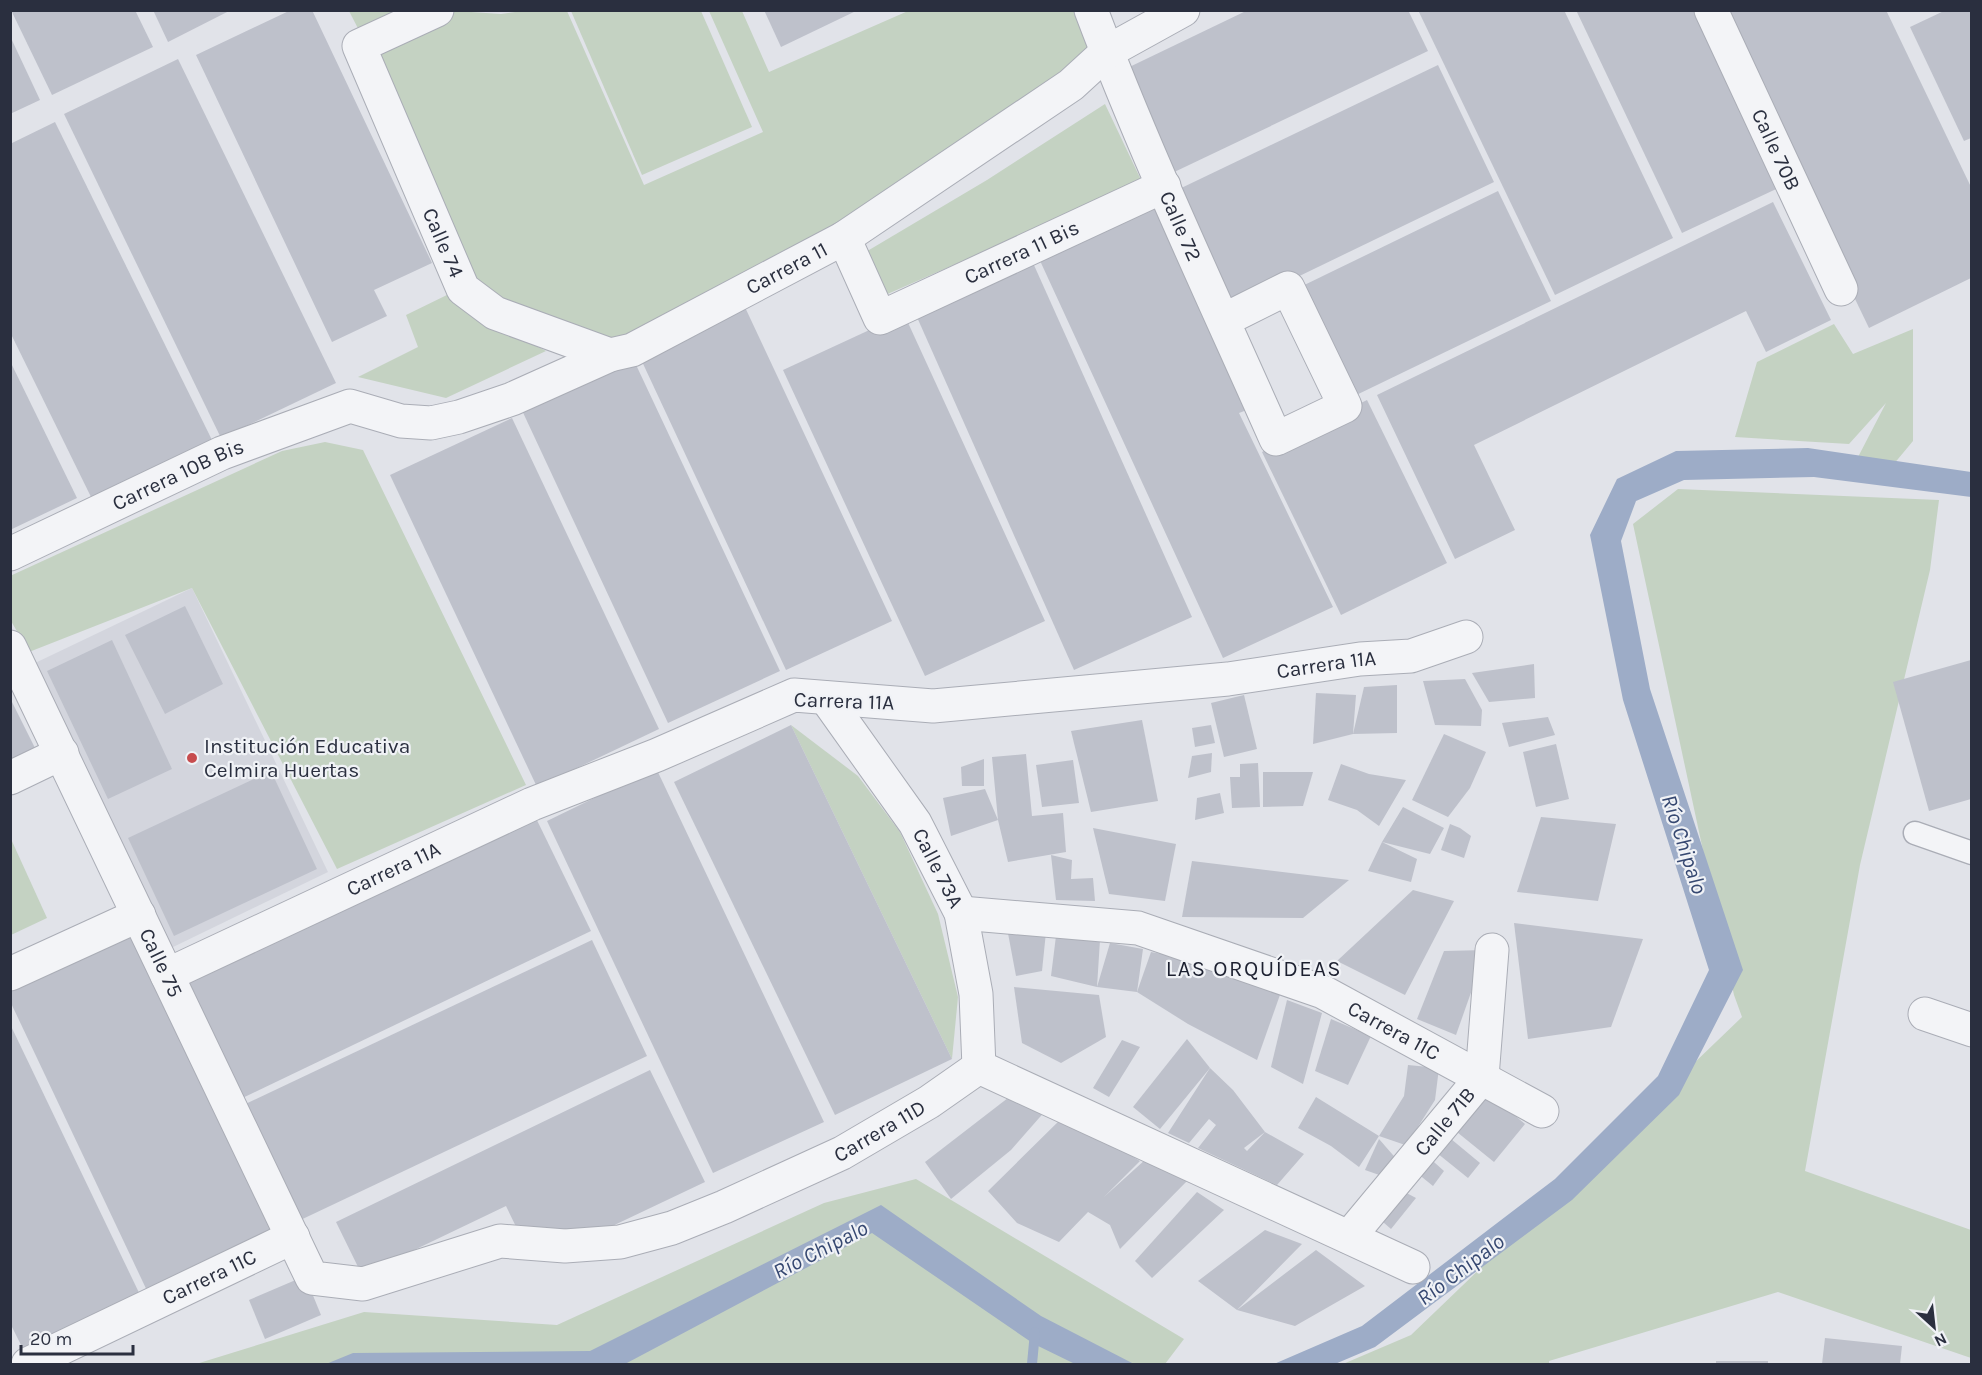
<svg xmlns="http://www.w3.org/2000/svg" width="1982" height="1375" font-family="Karla,sans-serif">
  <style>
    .built { fill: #d3d5dd }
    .green { fill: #c4d2c2 }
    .water { fill: #9dacc7 }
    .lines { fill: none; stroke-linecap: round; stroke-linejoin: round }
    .stream { stroke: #9dacc7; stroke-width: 10 }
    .building { fill: #bec1cb; fill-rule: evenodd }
    .service-casing { stroke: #aaadb6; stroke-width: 25 }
    .minor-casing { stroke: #aaadb6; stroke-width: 35 }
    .service { stroke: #f3f4f7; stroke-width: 22 }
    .minor { stroke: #f3f4f7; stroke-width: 33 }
    .poi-dot { fill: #c74c4e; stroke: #f0f2f6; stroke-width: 2 }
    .labels { text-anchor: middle; stroke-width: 4.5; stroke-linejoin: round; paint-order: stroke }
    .street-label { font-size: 21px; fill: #2a2f3f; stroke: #f0f2f6 }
    .poi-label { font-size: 21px; fill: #2a2f3f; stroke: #f0f2f6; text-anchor: start }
    .water-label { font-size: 22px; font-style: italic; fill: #364871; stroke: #f0f2f6 }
    .neighbourhood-label { font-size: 22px; letter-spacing: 1.5px; fill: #1c2030; stroke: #f0f2f6 }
  </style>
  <rect width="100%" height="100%" fill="#e1e3e9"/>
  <polygon class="built" points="192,588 328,872 169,949 33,664"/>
  <g class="green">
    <polygon points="349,11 426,11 363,38"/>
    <polygon points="456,11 501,14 522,11 567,11 644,185 763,132 709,11 742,11 769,72 908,11 1082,11 1097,44 1082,67 839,225 610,349 470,287 367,49"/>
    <polygon points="571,11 701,11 752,127 642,175"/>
    <polygon points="1105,104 1142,182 883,296 864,253 987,180"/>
    <polygon points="451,293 485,319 546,351 446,398 358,377 418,347 406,315"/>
    <polygon points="1834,324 1853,354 1913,329 1913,441 1893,465 1857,459 1886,403 1849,444 1735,437 1757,362"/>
    <polygon points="325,442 363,450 526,785 337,869 192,588 29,652 11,621 10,576 282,451"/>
    <polygon points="1678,489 1939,500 1930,570 1860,865 1805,1171 1971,1230 1971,1358 1778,1292 1549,1361 1549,1364 1343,1364 1411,1335 1742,1017 1734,995 1633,524"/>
    <polygon points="791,725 858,776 900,832 938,914 958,997 952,1059"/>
    <polygon points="11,839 47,918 11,935 10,935"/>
    <polygon points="916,1179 1184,1339 1165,1364 196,1364 364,1312 557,1325 824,1203"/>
  </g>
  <g class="water">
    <polygon points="1808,448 1971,472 1971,497 1814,477 1684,480 1636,501 1621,541 1650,689 1743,970 1679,1095 1572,1200 1375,1347 1335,1364 1274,1364 1362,1326 1555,1179 1658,1076 1709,970 1623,700 1590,535 1617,479 1676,451"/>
    <polygon points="881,1205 1041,1316 1134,1364 1075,1364 1034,1344 872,1233 625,1364 326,1364 353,1353 590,1351"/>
  </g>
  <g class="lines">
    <polyline class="stream" points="1032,1364 1035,1332"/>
  </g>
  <g class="building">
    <polygon points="11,10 135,10 153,47 52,95"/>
    <polygon points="153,10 231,10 168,42"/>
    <polygon points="291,10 312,10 432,263 374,290 387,316 332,342 196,55"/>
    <polygon points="764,10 858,10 781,47"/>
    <polygon points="1248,10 1408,10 1428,51 1168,175 1119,72"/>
    <polygon points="1418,10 1564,10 1673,238 1555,295"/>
    <polygon points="1576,10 1705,10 1787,184 1682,233"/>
    <polygon points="1716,10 1886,10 1971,187 1971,278 1869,328"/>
    <polygon points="1946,10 1971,10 1971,138 1964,141 1910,27"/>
    <polygon points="10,36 40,100 10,114"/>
    <polygon points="178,59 336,383 221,438 64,114"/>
    <polygon points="1438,65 1494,182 1231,309 1175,191"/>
    <polygon points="55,122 212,440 92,499 10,332 10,144"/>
    <polygon points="1498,191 1551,301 1348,399 1294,290"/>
    <polygon points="1156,197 1252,408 1239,413 1333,607 1223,658 1036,252"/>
    <polygon points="1773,202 1831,320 1766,352 1746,311 1474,445 1515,530 1455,559 1377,395"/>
    <polygon points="1029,254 1192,617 1074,670 912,306"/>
    <polygon points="743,303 892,621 786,670 638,353"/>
    <polygon points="904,314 1045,621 925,676 783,370"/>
    <polygon points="630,352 780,671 668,723 519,404"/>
    <polygon points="10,361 77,498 10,530"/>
    <polygon points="1367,400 1447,563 1341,615 1262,452"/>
    <polygon points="512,418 659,729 537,787 390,475"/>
    <polygon points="185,606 223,684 165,714 125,635"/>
    <polygon points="112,640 172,769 108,799 47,671"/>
    <polygon points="1971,660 1971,799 1929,811 1893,682"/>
    <polygon points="1534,664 1535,698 1489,702 1472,673"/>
    <polygon points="1465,679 1482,710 1481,726 1435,725 1423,681"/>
    <polygon points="1397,685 1397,733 1353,734 1364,687"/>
    <polygon points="1316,693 1356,695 1353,734 1313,744"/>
    <polygon points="1244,695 1257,749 1224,757 1211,703"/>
    <polygon points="10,698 37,752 10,765"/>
    <polygon points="1548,717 1555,735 1509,747 1502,723"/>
    <polygon points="1142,720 1158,801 1091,812 1071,731"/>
    <polygon points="791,725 952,1059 835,1115 674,782"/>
    <polygon points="1211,725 1215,743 1195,747 1192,728"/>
    <polygon points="1444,734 1486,752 1470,788 1448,817 1412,800"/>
    <polygon points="1556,744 1569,799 1536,807 1523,752"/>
    <polygon points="1212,753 1211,772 1188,778 1192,756"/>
    <polygon points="1026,754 1032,816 1063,813 1066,852 1008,862 998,820 951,836 943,798 985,789 998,820 992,757"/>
    <polygon points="984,759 984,786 962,786 961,767"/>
    <polygon points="1073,760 1079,803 1042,807 1036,765"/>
    <polygon points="1258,763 1260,807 1232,808 1230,777 1240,777 1240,764"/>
    <polygon points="1341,764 1369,774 1406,780 1379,826 1357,810 1328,800"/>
    <polygon points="656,768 824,1122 713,1173 547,821"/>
    <polygon points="271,771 317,869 174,936 128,838"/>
    <polygon points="1263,772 1313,772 1303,806 1263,807"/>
    <polygon points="1220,793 1224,813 1195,820 1197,798"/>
    <polygon points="1403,807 1444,828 1430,854 1382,842 1417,859 1411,882 1368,871 1382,842"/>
    <polygon points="532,810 591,931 232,1103 174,982"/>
    <polygon points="1541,817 1616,824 1598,901 1517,892"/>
    <polygon points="1450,824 1460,828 1471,836 1464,858 1441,850"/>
    <polygon points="1093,828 1176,844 1165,901 1109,894"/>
    <polygon points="1051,855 1072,860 1071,879 1093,878 1095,901 1056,900"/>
    <polygon points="1192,861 1349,880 1303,918 1182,917"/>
    <polygon points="1413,890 1454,901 1405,995 1337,961"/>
    <polygon points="1514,923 1643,939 1611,1027 1528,1039"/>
    <polygon points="129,925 276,1237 150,1297 10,1001 10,980"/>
    <polygon points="1007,928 1046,932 1042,971 1016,976"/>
    <polygon points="1057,928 1100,940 1097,987 1110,943 1143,949 1137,992 1097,987 1051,976"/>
    <polygon points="592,940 647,1056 292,1224 237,1108"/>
    <polygon points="1486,950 1456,1035 1417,1019 1444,951"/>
    <polygon points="1151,952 1210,963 1281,992 1257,1060 1188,1024 1137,992"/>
    <polygon points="1014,987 1099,995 1106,1037 1061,1063 1022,1043"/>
    <polygon points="1287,1000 1322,1013 1303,1084 1271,1067"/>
    <polygon points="1331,1019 1371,1036 1348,1085 1315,1071"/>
    <polygon points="10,1024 143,1301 27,1357 10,1323"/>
    <polygon points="1187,1039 1210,1068 1160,1129 1133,1107"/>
    <polygon points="1122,1040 1140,1047 1109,1097 1093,1088"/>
    <polygon points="1408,1065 1439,1068 1435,1100 1414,1133 1411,1147 1379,1136 1404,1096"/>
    <path d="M1210,1068L1233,1090L1265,1132L1304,1154L1277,1185L1198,1148L1216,1125L1209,1119L1189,1143L1168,1133ZM1265,1132L1247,1151L1244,1148Z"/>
    <polygon points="650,1070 705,1182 585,1239 522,1239 506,1206 362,1275 336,1222"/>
    <polygon points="1483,1089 1525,1124 1494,1162 1452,1128"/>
    <polygon points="1017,1091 1047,1109 1011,1150 951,1199 925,1162"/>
    <polygon points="1316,1097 1379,1136 1359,1167 1331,1146 1298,1128"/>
    <polygon points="1064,1116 1140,1161 1104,1197 1146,1159 1188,1180 1120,1249 1110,1225 1088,1212 1059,1242 1017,1223 988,1191"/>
    <polygon points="1445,1134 1480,1163 1468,1178 1432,1149"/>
    <polygon points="1379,1139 1399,1162 1385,1177 1365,1170"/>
    <polygon points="1425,1154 1444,1171 1433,1186 1412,1169"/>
    <polygon points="1397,1188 1416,1198 1391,1229 1375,1215"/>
    <polygon points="1197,1192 1224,1210 1152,1278 1135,1261"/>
    <polygon points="1265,1230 1302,1244 1237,1310 1316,1250 1365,1286 1295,1326 1237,1310 1198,1281"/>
    <polygon points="305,1276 321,1315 265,1339 249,1300"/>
    <polygon points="1825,1338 1902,1346 1900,1364 1822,1364"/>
    <rect x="1716" y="1361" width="52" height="3"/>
  </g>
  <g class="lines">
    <defs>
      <polyline id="service" points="1915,833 1972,853"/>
      <g id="minor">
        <path id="s1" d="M437,10L359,46L463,289L495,313L610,355"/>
        <path id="s2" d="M1091,10C1146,156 1213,297 1276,439L1345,406L1288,288L1224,320"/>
        <path id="s3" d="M1711,10L1841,289"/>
        <path id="s4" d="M844,238L880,318L1164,186"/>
        <path id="s5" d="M10,554L222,453L350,406L401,421L431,423L459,417L512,399L610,355L632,350L844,238L1071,85L1107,52L1183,10"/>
        <path id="s6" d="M10,647L312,1278L363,1284L500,1241L565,1246L620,1242L672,1228L724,1207L842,1153L929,1102L979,1067L1413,1267"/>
        <path id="s7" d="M826,698L915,823L961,913L976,994L979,1067"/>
        <polyline points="10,778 62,753"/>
        <path id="s8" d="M961,913L1138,928L1323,992L1542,1111"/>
        <polyline points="10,974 139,915"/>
        <path id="s9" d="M167,975L532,804L657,755L794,695L933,706L1228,679L1360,659L1411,656L1466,637"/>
        <polyline points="1925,1014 1972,1030"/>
        <path id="s10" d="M1349,1237L1482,1077L1492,950"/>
        <path id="s11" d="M28,1364L293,1237"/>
      </g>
    </defs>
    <use href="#service" class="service-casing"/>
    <use href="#minor" class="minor-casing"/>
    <use href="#service" class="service"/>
    <use href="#minor" class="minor"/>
  </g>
  <circle class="poi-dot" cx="192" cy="758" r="6"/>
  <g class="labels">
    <g class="street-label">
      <text dy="7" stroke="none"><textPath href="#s3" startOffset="154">Calle 70B</textPath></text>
      <text dy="7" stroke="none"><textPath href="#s2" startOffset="234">Calle 72</textPath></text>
      <text dy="7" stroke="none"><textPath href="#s1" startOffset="300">Calle 74</textPath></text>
      <text dy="7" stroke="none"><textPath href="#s4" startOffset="244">Carrera 11 Bis</textPath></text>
      <text dy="7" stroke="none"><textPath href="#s5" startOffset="844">Carrera 11</textPath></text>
      <text dy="7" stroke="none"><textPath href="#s5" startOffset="186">Carrera 10B Bis</textPath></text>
      <text dy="7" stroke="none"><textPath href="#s9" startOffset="1222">Carrera 11A</textPath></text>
      <text transform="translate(844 701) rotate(2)" y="7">Carrera 11A</text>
      <text dy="7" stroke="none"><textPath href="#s9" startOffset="250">Carrera 11A</textPath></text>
      <text dy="7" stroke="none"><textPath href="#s7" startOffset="204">Calle 73A</textPath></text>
      <text dy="7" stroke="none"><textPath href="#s6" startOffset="350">Calle 75</textPath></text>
      <text dy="7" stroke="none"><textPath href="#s8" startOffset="454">Carrera 11C</textPath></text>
      <text dy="7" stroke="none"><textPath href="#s10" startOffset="150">Calle 71B</textPath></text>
      <text dy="7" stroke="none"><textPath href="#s6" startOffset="1298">Carrera 11D</textPath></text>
      <text dy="7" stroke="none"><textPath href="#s11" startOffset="201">Carrera 11C</textPath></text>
    </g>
    <g class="poi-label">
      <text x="204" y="753">Institución Educativa<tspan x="204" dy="24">Celmira Huertas</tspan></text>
    </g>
    <g class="water-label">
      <text transform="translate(1685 844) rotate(72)" y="8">Río Chipalo</text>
      <text transform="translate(820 1249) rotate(-27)" y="8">Río Chipalo</text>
      <text transform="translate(1460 1269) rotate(-37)" y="8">Río Chipalo</text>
    </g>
    <g class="neighbourhood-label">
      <text x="1254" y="976">LAS ORQUÍDEAS</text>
    </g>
  </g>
  <rect width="1982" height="1375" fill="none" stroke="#2a2f3f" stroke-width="24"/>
  <g transform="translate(1934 1327) rotate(153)" stroke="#f0f2f6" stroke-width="4.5" paint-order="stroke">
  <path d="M0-4.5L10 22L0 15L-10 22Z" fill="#2a2f3f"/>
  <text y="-9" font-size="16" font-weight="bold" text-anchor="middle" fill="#2a2f3f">N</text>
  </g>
  <path d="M21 1345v9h112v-9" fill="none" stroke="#2a2f3f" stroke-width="3"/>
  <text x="30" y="1345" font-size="18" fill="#2a2f3f" stroke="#f0f2f6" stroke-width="4.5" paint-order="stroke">20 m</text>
</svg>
